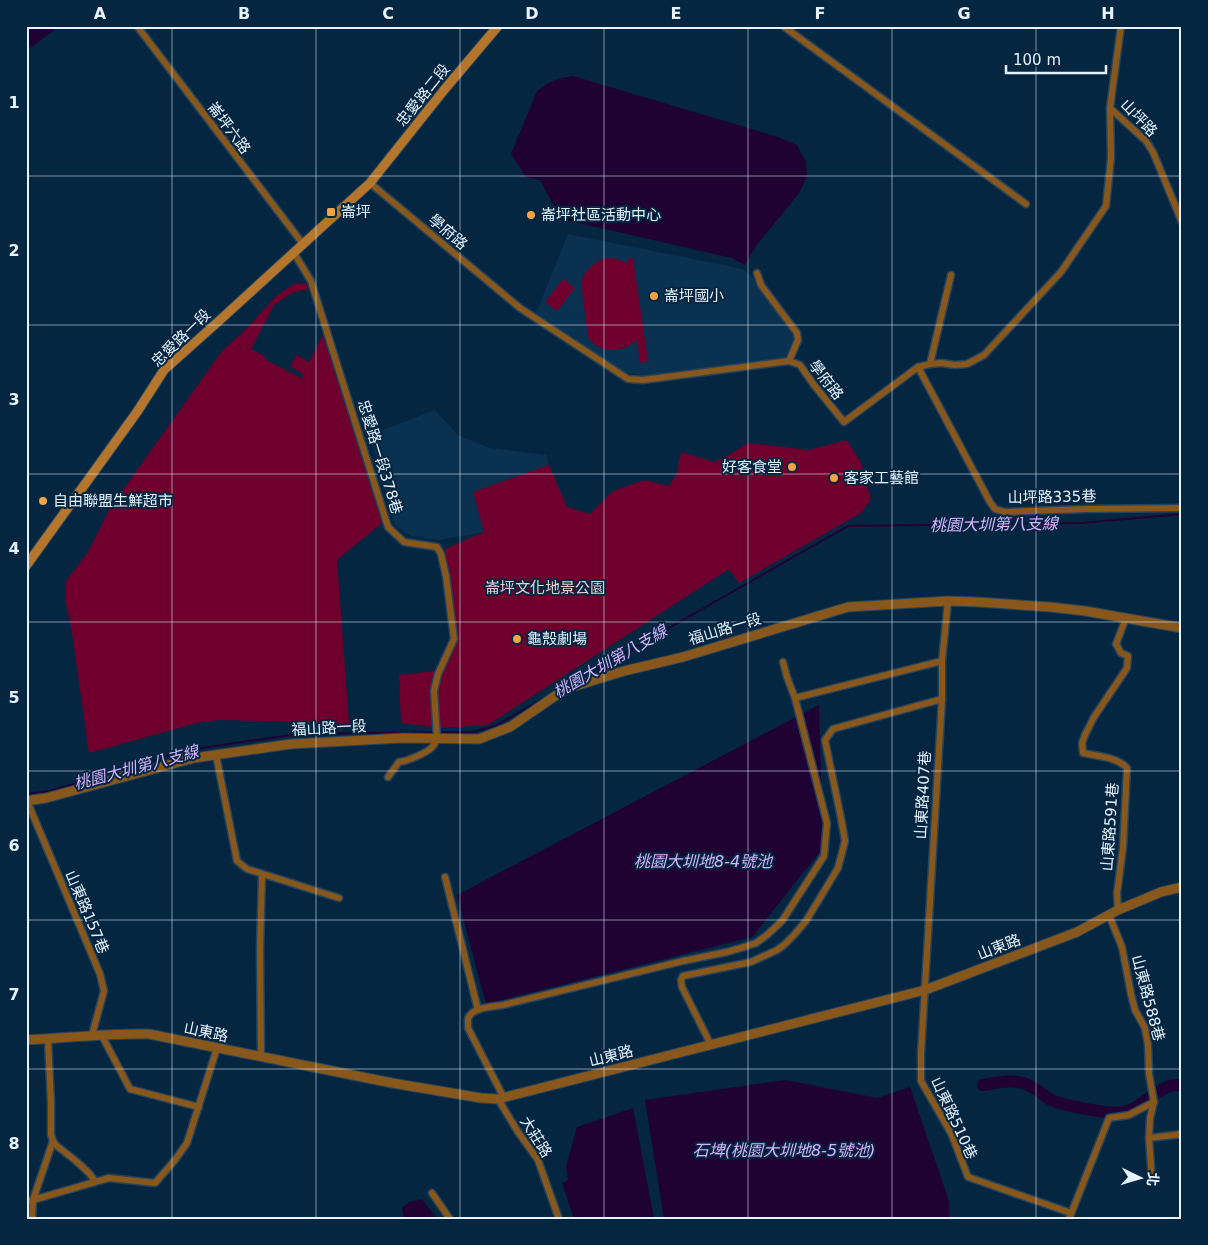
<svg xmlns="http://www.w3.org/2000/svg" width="1208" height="1245" font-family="'DejaVu Sans','Noto Sans TC',sans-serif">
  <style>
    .built { fill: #0a314f }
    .green { fill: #6f002d }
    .water { fill: #1f0233 }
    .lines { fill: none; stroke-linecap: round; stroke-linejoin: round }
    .stream { stroke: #1f0233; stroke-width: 2 }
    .river { stroke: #1f0233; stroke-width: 12 }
    .minor-casing { stroke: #24435c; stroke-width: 9 }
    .tertiary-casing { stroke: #24435c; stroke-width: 11 }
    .secondary-casing { stroke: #24435c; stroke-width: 11 }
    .minor { stroke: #87571c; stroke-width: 6 }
    .tertiary { stroke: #87571c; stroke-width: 9 }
    .secondary { stroke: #b4762d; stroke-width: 9 }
    .grid { fill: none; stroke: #e6f3ff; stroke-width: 1; stroke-opacity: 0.55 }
    .poi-dot { fill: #f4a344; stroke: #042641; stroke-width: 2 }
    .labels { text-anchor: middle; stroke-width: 4; stroke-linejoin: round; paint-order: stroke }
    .street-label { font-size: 15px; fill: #e6f3ff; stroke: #042641 }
    .poi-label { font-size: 15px; fill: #e6f3ff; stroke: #042641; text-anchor: start }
    .park-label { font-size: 15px; fill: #edcdd2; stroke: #042641 }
    .water-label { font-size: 16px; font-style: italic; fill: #d9b3fe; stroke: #042641 }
    .neatline { fill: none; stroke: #e6f3ff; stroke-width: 2 }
    .grid-label { font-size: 16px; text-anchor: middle; font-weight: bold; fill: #e6f3ff }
  </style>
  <rect width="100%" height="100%" fill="#042641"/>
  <g class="built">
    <polygon points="568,234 743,269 754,279 793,336 793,348 783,359 645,376 625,372 536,313"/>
    <polygon points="435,410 458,435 490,448 546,455 549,465 474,492 484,532 439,540 411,536 395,525 370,435"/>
  </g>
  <g class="green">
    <path d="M606,258H613L627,263V259L633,258L648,361L640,363L637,340C623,353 600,355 588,337L581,282C586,269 594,262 606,258Z"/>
    <polygon points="563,279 575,288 557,311 545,302"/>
    <polygon points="306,283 308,289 292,293 274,305 251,349 266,357 266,360 303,379 302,373 290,367 296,355 309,362 323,335 382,523 337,560 349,723 219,720 201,722 89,753 71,626 66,603 66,581 88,552 110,508 222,351 248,327 276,296 294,284"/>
    <polygon points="847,440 861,463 871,499 861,513 739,583 729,569 488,725 440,728 401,723 399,675 442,670 457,640 445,549 484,532 473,492 549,465 567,507 590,514 613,491 644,480 669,486 677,473 681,452 714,462 724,458 748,443 809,450"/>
  </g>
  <g class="water">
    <polygon points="26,26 60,26 26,51"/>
    <polygon points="573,76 778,137 797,145 806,162 807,175 800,192 756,246 745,265 732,258 561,219 540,180 526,177 511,154 537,91 550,82 561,78"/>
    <polygon points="819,705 823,848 752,937 486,1004 457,895"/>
    <polygon points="786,1080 877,1098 910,1087 949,1201 949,1219 664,1219 645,1100"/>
    <polygon points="633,1108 654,1219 574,1219 562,1183 568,1180 566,1167 577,1127"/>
    <polygon points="422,1199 437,1219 404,1219 402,1208 409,1202"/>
  </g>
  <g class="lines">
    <g class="stream">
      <polyline points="572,683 848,526 1081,523 1182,514"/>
      <polyline points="439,732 473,732 495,726 546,697"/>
      <polyline points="26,794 50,791 188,750 298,734 434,732"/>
    </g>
    <path class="river" d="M983,1085C999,1082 1017,1078 1032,1087C1039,1091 1045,1096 1051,1100C1065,1106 1100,1112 1116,1113C1137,1114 1151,1092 1170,1086C1174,1085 1178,1085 1182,1085"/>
    <defs>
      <g id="minor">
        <polyline points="137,26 303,244"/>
        <polyline points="783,26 1026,204"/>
        <polyline points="1121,26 1110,108 1146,141 1153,152 1182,222"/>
        <polyline points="370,183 520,308 628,379 643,380 789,361 800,365 814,385 844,422 918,367 930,364 941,363 955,365 967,364 984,355 1061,272 1106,206 1111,158 1110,108"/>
        <path d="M294,253L311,281L388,527L404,542L437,547L441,554L446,576L454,639L438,674L434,691L437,738C436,741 435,744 433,746C428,753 407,761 399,762L388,777"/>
        <polyline points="757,273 761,285 797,333 798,340 789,361"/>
        <polyline points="930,364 951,275"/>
        <polyline points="918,367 990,502 995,509 1005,512 1086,509 1182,508"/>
        <polyline points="948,601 942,661 942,699 921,1053 921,1081 951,1133 968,1177 1071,1213"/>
        <polyline points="795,698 942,661"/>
        <polyline points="216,755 237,861 247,869 339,898"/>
        <polyline points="27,801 100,974 104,991 92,1035"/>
        <polyline points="445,877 478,1010"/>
        <path d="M1118,910L1117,893L1123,848L1127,768C1117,757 1097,756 1083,753L1082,743L1085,735L1094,717L1127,668L1128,656L1121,653L1116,644L1126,618"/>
        <polyline points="1109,915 1122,947 1131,994 1135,1010 1145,1028 1148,1045 1149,1074 1154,1102 1150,1118 1149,1138 1152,1181"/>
        <polyline points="101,1034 130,1089 199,1107"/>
        <polyline points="48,1039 51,1104 51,1135 53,1141 57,1146 76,1161 89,1173 95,1181"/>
        <polyline points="711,1045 682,987 681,980 683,976 751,962 777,950 784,945 794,935 806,921 838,868 845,841 841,818 825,740 833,729 942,699"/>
        <polyline points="261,1057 260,949 262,874"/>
        <path d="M504,1098L468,1028C468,1025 468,1022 468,1019C471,1007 493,1007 503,1005L683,961L727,952L744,947L756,943L767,935L782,921L824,856L827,823L795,698L787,677L783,662"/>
        <polyline points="498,1099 518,1132 538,1160 559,1219"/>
        <polyline points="1149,1138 1182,1134"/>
        <polyline points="432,1193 450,1219"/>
        <polyline points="26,1202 109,1178 155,1183 175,1160 187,1143 217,1048"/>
        <polyline points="32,1219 33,1200 53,1141"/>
        <polyline points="1069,1219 1109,1118 1129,1115 1154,1102"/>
      </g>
      <g id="tertiary">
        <polyline points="26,801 46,798 194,758 291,744 403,738 479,739 510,727 558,694 572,687 624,671 683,657 848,607 948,601 978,602 1050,607 1085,611 1182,628"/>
        <path d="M26,1040C67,1038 108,1033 149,1034L392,1083L481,1098L498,1099L925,990L1077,932L1118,910L1161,892L1182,887"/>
      </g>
      <polyline id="secondary" points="26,566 137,412 164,370 220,320 370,183 444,90 498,26"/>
    </defs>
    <use href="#minor" class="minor-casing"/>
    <use href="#tertiary" class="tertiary-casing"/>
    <use href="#secondary" class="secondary-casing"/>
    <use href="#minor" class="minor"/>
    <use href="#tertiary" class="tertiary"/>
    <use href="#secondary" class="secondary"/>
  </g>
  <path class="grid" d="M172,26V1219M316,26V1219M460,26V1219M604,26V1219M748,26V1219M892,26V1219M1036,26V1219M26,176H1182M26,325H1182M26,474H1182M26,622H1182M26,771H1182M26,920H1182M26,1069H1182"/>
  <g class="poi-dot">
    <rect x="326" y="207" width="10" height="10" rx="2.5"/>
    <circle cx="531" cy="215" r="5"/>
    <circle cx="654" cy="296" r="5"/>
    <circle cx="792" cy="467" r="5"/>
    <circle cx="834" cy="478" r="5"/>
    <circle cx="43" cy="501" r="5"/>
    <circle cx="517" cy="639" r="5"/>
  </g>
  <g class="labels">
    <g class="street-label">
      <text transform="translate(423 95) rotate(-51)" y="5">忠愛路二段</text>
      <text transform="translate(1139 118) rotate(46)" y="5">山坪路</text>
      <text transform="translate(229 128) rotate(53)" y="5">崙坪六路</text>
      <text transform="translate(448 232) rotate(40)" y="5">學府路</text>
      <text transform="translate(181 338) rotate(-44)" y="5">忠愛路一段</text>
      <text transform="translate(826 380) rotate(52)" y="5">學府路</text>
      <text transform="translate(380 457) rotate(73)" y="5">忠愛路一段378巷</text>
      <text transform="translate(1052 497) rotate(-1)" y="5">山坪路335巷</text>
      <text transform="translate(725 629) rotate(-17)" y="5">福山路一段</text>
      <text transform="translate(329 728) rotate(-3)" y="5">福山路一段</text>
      <text transform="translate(923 795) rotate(-87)" y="5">山東路407巷</text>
      <text transform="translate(1110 827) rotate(-86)" y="5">山東路591巷</text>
      <text transform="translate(87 912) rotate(67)" y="5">山東路157巷</text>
      <text transform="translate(999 947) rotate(-21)" y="5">山東路</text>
      <text transform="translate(1148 998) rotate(75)" y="5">山東路588巷</text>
      <text transform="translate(206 1032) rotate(12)" y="5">山東路</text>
      <text transform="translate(611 1056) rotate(-14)" y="5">山東路</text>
      <text transform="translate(954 1118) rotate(65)" y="5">山東路510巷</text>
      <text transform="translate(536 1137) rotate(58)" y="5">大莊路</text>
    </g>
    <g class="poi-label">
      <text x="341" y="217">崙坪</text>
      <text x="541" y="220">崙坪社區活動中心</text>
      <text x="664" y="301">崙坪國小</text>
      <text x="782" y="472" text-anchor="end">好客食堂</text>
      <text x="844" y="483">客家工藝館</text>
      <text x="53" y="506">自由聯盟生鮮超市</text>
      <text x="527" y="644">龜殼劇場</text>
    </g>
    <g class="park-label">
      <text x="545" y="593">崙坪文化地景公園</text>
    </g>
    <g class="water-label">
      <text transform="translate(994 524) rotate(-1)" y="6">桃園大圳第八支線</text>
      <text transform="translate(610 661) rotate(-30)" y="6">桃園大圳第八支線</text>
      <text transform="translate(136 767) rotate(-15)" y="6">桃園大圳第八支線</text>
      <text x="703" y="867">桃園大圳地8-4號池</text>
      <text x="784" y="1156">石埤(桃園大圳地8-5號池)</text>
    </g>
  </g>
  <rect width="1208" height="1245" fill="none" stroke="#042641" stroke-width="55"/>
  <g transform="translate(1140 1178) rotate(95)" stroke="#042641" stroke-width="4" paint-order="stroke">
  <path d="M0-4L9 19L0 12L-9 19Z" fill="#e6f3ff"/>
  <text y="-8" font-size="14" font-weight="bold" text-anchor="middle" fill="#e6f3ff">北</text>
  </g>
  <path d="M1006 65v8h100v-8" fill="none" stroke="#e6f3ff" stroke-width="2.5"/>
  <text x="1013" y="65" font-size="15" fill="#e6f3ff" stroke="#042641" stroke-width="4" paint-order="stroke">100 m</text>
  <rect x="28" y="28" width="1152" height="1190" class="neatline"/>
  <g class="grid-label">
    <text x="100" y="19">A</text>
    <text x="244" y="19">B</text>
    <text x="388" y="19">C</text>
    <text x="532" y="19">D</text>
    <text x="676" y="19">E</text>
    <text x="820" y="19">F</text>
    <text x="964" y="19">G</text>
    <text x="1108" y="19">H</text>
    <text x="14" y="108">1</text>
    <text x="14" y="256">2</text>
    <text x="14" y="405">3</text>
    <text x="14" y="554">4</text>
    <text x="14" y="703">5</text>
    <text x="14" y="851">6</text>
    <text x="14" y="1000">7</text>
    <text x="14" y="1149">8</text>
  </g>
</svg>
